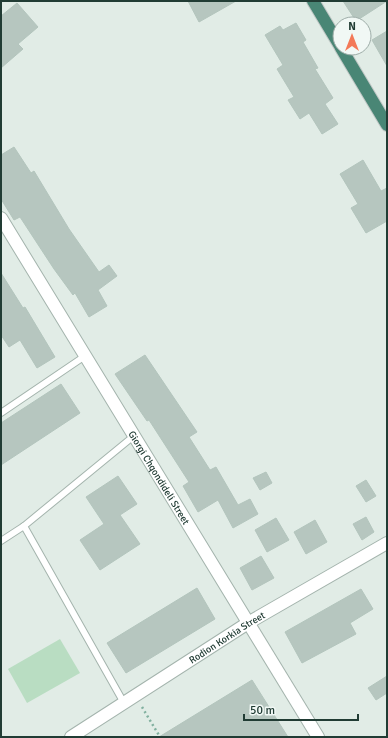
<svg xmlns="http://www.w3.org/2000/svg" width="388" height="738" font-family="Signika,sans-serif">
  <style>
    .green { fill: #b9ddc2 }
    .building { fill: #b6c6bf; stroke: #b3c5bd }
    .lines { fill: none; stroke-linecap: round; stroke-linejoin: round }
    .service-casing { stroke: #a4b4ad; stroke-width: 8 }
    .minor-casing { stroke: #a4b4ad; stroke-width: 14 }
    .trunk-casing { stroke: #c1c8c6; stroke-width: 14 }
    .path { stroke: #81b09f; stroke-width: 2.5; stroke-dasharray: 2 3; stroke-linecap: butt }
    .service { stroke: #fff; stroke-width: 6 }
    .minor { stroke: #fff; stroke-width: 12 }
    .trunk { stroke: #498675; stroke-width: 12 }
    .labels { text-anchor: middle; stroke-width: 3; stroke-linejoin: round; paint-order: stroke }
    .street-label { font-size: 10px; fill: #213c34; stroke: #f1f8f5 }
  </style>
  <rect width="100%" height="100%" fill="#e1ece6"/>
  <polygon class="green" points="60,639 80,673 27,703 8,669"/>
  <g class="building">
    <polygon points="188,1 236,1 199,22"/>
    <polygon points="343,1 387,1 356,21"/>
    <polygon points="17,3 38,27 18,44 23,49 1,68 1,16"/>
    <polygon points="296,23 306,40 303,42 318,68 315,69 333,98 325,104 338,124 322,134 309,113 300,119 288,100 294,97 277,69 283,65 265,35 280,26 283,30"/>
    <polygon points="387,31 387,66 372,40"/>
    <polygon points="14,147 31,173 34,171 69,229 99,272 109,265 117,276 98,290 107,306 89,317 75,293 73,295 54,269 20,217 14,220 1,199 1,155"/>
    <polygon points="363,160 381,191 387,188 387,221 366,233 351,208 358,204 340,174"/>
    <polygon points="1,273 23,308 25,307 55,357 37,368 20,340 9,347 1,335"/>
    <polygon points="145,355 197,432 189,437 210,470 216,467 238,505 250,499 258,514 233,528 218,500 198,512 183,486 189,482 149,420 147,421 115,374"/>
    <polygon points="61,384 80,413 1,465 1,423"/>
    <polygon points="266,472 272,483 260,490 253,478"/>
    <polygon points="118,476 137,504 120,515 140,544 100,570 80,540 104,524 86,497"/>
    <polygon points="366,480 376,496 366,502 356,486"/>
    <polygon points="366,517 374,532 362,540 353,524"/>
    <polygon points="276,518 289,540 267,552 255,530"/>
    <polygon points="315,520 327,542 306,554 294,532"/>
    <polygon points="261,556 274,578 252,590 240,568"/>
    <polygon points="197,588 215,619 126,673 107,643"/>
    <polygon points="361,589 373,609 350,623 356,634 302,663 285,632"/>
    <polygon points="387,676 387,693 376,700 368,688"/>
    <polygon points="252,680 288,737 159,737"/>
  </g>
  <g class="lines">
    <defs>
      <g id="service">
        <polyline points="1,413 85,356"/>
        <polyline points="24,526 124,703"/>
        <polyline points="1,541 24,526 135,435"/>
      </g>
      <g id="minor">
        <path id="s1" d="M1,218L318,737"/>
        <path id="s2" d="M71,737L248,623L387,543"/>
      </g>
      <g id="trunk">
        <polyline points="313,1 340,46"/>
        <polyline points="341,48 387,125"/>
      </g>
    </defs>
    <use href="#service" class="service-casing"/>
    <use href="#minor" class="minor-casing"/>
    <use href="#trunk" class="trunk-casing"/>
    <polyline class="path" points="142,707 160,737"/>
    <use href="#service" class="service"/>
    <use href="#minor" class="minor"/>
    <use href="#trunk" class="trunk"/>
  </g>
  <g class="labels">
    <g class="street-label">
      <text dy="4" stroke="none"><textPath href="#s1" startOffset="304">Giorgi Chqondideli Street</textPath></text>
      <text dy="4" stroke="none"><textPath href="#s2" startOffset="185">Rodion Korkia Street</textPath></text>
    </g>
  </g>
  <rect width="388" height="738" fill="none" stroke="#213c34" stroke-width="4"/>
  <g transform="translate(352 36)"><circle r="19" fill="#f1f8f5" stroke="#9eada8"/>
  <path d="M0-3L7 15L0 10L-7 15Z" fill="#f37958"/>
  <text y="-6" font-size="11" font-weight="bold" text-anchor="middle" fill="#213c34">N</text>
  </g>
  <path d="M244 714v6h114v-6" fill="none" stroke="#213c34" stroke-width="2"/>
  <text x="250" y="714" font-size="12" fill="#213c34" stroke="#f1f8f5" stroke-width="3" paint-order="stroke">50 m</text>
</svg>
